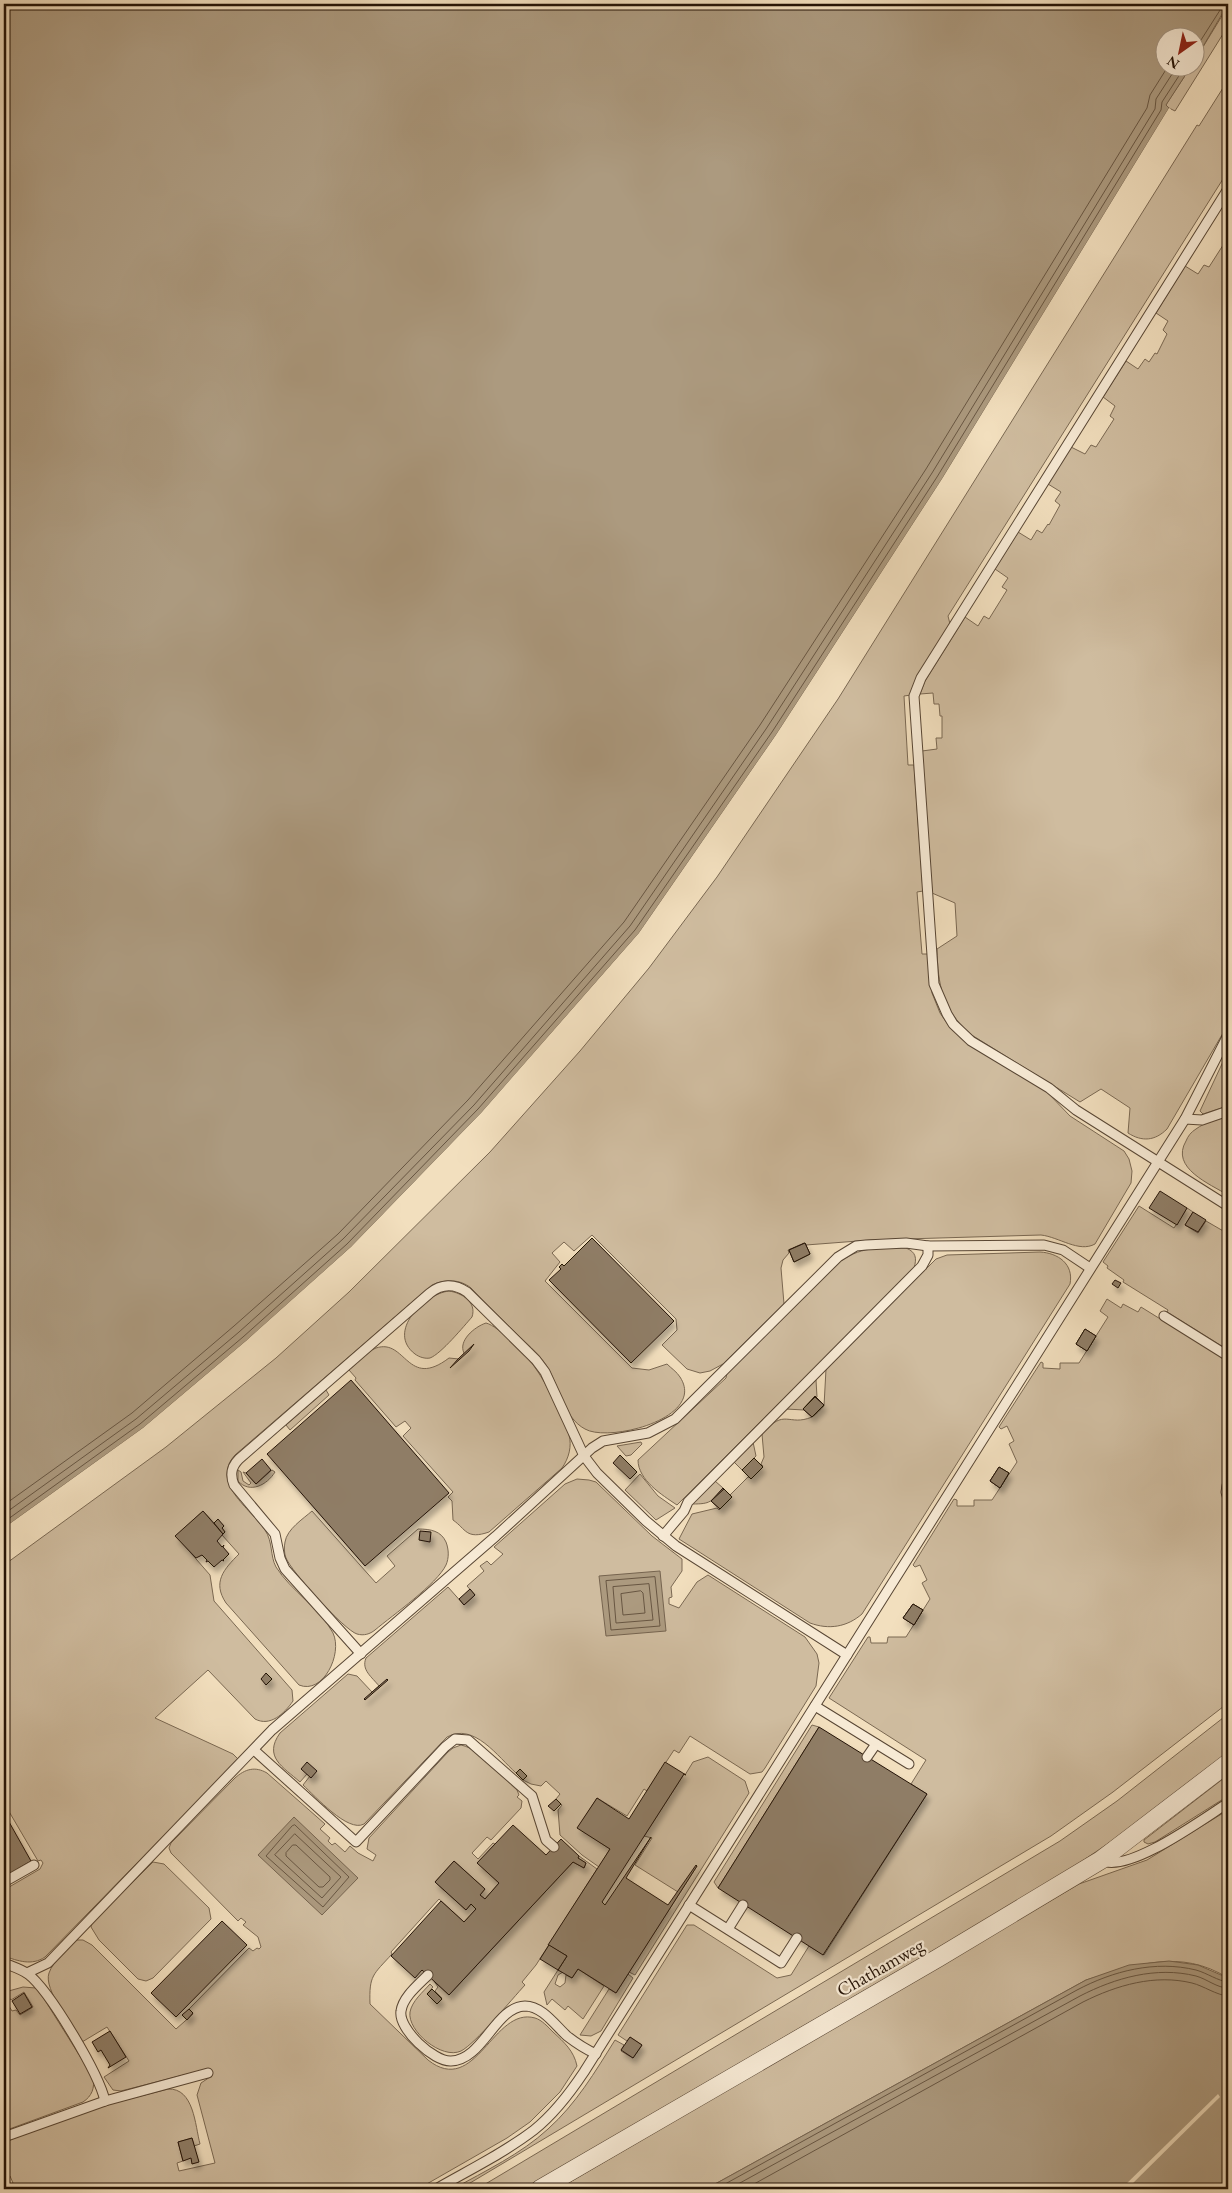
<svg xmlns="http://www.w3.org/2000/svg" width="1232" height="2193" font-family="'EB Garamond',serif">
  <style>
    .green { fill: #cfbc9f; stroke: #7a6852 }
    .water { fill: #ac9a7f; stroke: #76644f }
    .pier { fill: #f2dfbe }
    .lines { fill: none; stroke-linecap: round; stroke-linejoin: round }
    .shore { stroke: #685642; stroke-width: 1 }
    .building { fill: #8f7d66; stroke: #241306; filter: url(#shadow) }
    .service-casing { stroke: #584634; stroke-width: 11 }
    .minor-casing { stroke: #584634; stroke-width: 19 }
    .service { stroke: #f7ead5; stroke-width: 9 }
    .minor { stroke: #f7ead5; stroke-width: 18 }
    .labels { text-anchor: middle; stroke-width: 4.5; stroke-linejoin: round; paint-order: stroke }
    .street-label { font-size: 19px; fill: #241306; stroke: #f7ead5 }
  </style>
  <defs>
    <filter id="shadow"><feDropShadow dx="3" dy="5.5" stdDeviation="2.5" flood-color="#0004"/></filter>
  </defs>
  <rect width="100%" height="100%" fill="#f2dfbe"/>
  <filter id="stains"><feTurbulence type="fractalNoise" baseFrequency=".004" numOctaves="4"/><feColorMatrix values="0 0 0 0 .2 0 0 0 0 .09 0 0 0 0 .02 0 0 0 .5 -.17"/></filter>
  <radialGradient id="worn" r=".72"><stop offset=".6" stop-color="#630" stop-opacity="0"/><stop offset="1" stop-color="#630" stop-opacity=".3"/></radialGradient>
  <g class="green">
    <polygon points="1228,6 1228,26 1175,111 1165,106 1190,68 1194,68 1195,60"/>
    <path d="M1228,80V171L948,616L950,624L919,673L911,695L904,696L908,765H914L923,891L917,892L922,954H928L932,993L940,1013L949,1026L966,1041L1047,1092L1070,1116L1124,1151L1129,1159L1132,1171L1131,1183L1095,1244C1079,1253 1059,1237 1041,1235L871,1240L806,1245L804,1243L788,1250L789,1253L783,1260L781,1268L784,1304L723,1364L710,1371L700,1373L687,1369L662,1345L677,1330L676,1319L592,1235L574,1251L564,1242L552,1253L560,1262L545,1281L632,1368L649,1370L667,1364C671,1368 677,1372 680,1377C707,1418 609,1443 585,1429C564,1418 559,1387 548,1368C541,1356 530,1347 520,1337C504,1321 487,1305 471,1288C460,1279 445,1279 432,1285L235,1455C210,1483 250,1508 265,1530C273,1542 270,1556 276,1567C291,1591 320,1608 333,1633C343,1654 323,1695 299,1685L226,1603C212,1582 224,1569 239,1554L222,1535L225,1532L222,1528L224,1526L218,1520L214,1523L203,1511L176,1536L210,1575L214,1601L292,1690L293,1701C284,1714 270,1727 255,1719L208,1670L155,1718L233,1754L238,1759L235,1763L45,1957C32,1966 18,1961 4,1956V1890L40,1869L43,1863L41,1860L38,1861L4,1803V1565L166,1447L276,1358L349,1292L490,1152L580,1051L649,968L717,877L838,699L1197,125L1199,126Z"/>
    <path d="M1228,227V1019L1223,1033L1167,1129C1155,1141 1142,1142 1128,1133L1130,1108L1101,1089L1080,1102L970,1034C942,1008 938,986 937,949L957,936L955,903L932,893L922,751L937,749L936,738H942V716H940L939,704H934L933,693L920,694L925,681L965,617L978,626L984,616L989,619L1007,590L1002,587L1008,578L995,569L1018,532L1031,540L1037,530L1042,533L1048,524L1049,525L1060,505L1055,501L1061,492L1048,484L1071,447L1085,454L1091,445L1096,447L1114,419L1110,416L1115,406L1103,397L1126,361L1138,369L1145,359L1149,362L1155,353L1157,354L1167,334L1163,330L1168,321L1156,313L1185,266L1198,274L1204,265L1209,267L1227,239L1223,236Z"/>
    <polygon points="1228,1051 1228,1106 1203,1114 1200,1111"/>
    <path d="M1228,1116V1195C1210,1184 1170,1168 1186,1141C1188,1136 1191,1132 1196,1129C1205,1122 1218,1120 1228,1116Z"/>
    <polygon points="1139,1206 1174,1228 1187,1208 1193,1212 1185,1225 1198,1233 1206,1221 1225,1232 1228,1228 1228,1350 1167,1312 1168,1310 1123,1282 1124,1280 1107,1268 1108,1266 1103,1262"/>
    <path d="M906,1248C916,1252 917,1258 914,1268L677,1505C662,1495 638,1480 638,1460L726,1378L727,1373L739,1361L837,1264C859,1246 879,1248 906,1248Z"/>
    <path d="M1040,1252C1058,1253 1074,1264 1070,1284L862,1614C847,1627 829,1630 810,1623L679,1539L692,1514L717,1508L719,1510L732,1497L730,1495L748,1477L751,1478L763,1466L761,1464L764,1457L762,1434C785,1407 788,1427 812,1417C816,1415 821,1409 824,1406L826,1369L936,1259L947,1255Z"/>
    <path d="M449,1291C462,1293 477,1302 472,1317C464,1326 441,1354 430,1358C425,1359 419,1357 415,1354C386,1332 424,1294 449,1291Z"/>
    <path d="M1107,1299L1121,1308L1123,1304L1138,1312L1141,1307L1228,1361V1471C1221,1482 1218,1495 1228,1506V1703L1113,1792L1051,1836L460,2189H453C485,2171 521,2154 548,2129C576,2104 595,2072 615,2040L624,2045L621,2051L633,2058L642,2045L630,2037L627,2041L618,2035L687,1925H694L777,1978L791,1975L809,1946L824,1955L927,1794L911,1784L926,1760L829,1698L868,1637H870L871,1643H887L888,1637H906L930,1599L922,1583L927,1580L920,1565L915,1567L913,1565L954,1499L957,1500V1506H974V1500H992L1017,1462L1009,1444L1014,1441L1007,1426L1001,1429L999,1427L1041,1362L1043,1363V1368L1060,1369V1363H1079L1108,1317L1100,1311Z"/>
    <path d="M486,1323C499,1326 528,1357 536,1369C546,1383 564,1418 569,1435C572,1446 569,1458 562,1468L489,1532C466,1540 466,1529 453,1520L452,1501L448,1497L453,1492L403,1436L411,1428L405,1421L396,1427L355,1380L356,1378L349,1370C357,1363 366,1352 376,1348C406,1338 407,1390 449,1358L459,1359L464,1353C458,1341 474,1327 486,1323Z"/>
    <polygon points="816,1380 817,1397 804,1410 786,1409"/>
    <polygon points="326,1390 329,1395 290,1430 286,1425"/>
    <polygon points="641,1442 642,1444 631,1455 626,1456 617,1446"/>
    <polygon points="753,1442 756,1456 742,1470 734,1462"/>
    <path d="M238,1470L241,1472L243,1481L249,1485L251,1483L243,1472L246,1473L256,1484L272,1470L275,1472C267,1485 250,1494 238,1481Z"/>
    <polygon points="640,1474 658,1496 675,1508 656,1520 625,1490"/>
    <path d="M577,1479L589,1480L596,1482L652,1536L682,1559V1571L671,1587L672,1597L669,1598V1604L679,1608L697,1582L708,1575L805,1637L817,1654L819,1663L816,1686L765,1768L762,1772L750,1774L690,1736L679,1753L674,1750L647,1791L644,1789L627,1816L597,1798L578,1828L610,1849L599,1867L582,1855L560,1835L558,1810L562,1805L556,1799L560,1794L546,1781L541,1786L531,1784L523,1780L520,1770L516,1773C498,1757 474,1722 447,1737L364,1824C348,1833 315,1796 303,1785L310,1776L307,1774L300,1782C283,1767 263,1757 280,1733L348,1674L357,1676L372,1692L379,1686C372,1677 361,1670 366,1658L448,1587L464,1605L475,1595L467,1586L484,1571L480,1566L487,1561L491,1565L503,1554L494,1547L565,1484Z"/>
    <path d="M715,1481L723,1488C711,1502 711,1504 692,1504Z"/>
    <path d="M312,1511L376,1583L395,1566L387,1556L418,1529C431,1529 441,1531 446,1542C449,1550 449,1558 446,1565C437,1584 393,1615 375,1630C370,1634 364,1636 357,1634C344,1630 291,1571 286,1558C284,1553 284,1547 285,1542C287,1529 303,1519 312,1511Z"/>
    <polygon points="1228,1714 1228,1753 1122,1834 1053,1881 523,2189 477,2189 1060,1841 1117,1801"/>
    <polygon points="812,1725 819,1727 718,1888 714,1882"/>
    <path d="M461,1745C483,1750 501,1776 517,1790L519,1795L517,1797L522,1801L521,1808L491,1840L487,1837L472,1853L478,1859L493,1843L495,1844L478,1863L499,1883L485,1899L480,1895L485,1889L454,1861L435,1882L466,1910L471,1904L476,1909L464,1922L439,1899L391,1952L392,1954C373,1975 369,1975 370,2004L428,2060C476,2098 493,2006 535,2018C542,2020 548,2027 553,2032C564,2042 574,2051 577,2066L560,2092L530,2122L507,2138L418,2189H4L13,2183L10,2176H4V2142L102,2106L168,2089C194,2088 195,2125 200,2144L194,2146L192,2138L178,2142L183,2161L177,2163L179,2171L215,2163L197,2095L201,2083L210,2077L207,2069L121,2091L113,2090L104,2077L129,2061L107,2027L82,2042C73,2027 43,1989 49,1973C53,1961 68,1949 77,1940H83L92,1945L176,2029L193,2014L189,2009L249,1948L253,1951L257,1948L259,1949L261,1947L258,1937L243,1925L246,1922L241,1918L238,1921L171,1853L169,1848L171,1843L235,1778C245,1769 255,1766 267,1773L325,1824L320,1829L330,1838L328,1841L332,1845L335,1843L345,1852L350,1846L358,1853L373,1861L376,1855L367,1849L369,1838L448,1752L453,1748Z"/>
    <polygon points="708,1757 745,1781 749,1793 635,1975 629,1972 697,1866 696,1866 678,1892 635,1865 652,1838 644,1836 684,1774 685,1775 693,1762"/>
    <polygon points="1228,1775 1228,1796 1155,1842 1148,1844 1144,1842 1144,1840"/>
    <path d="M1228,1810V1978C1180,1948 1136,1965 1086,1980L706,2189H558L1079,1884L1147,1860Z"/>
    <path d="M579,1856L597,1869L536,1965L522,1982L525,1985C512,1999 475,2044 461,2051C442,2060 407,2031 410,2012C412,2001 423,1992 430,1984L433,1987L427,1994L437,2004L442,1998L435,1991L438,1987L434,1981L449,1995L573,1862L584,1868L586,1863L578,1858Z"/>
    <polygon points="153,1862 164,1864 209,1908 211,1919 153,1978 146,1981 138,1979 99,1940 91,1927 92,1923"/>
    <polygon points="578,1969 604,1986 583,2019 568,2006 565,2010 552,1999 547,2005 544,1992 558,1970 563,1972 558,1975 555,1984 560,1987 565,1983 566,1975 572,1978"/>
    <polygon points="628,1974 633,1978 601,2031 591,2036 580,2035 609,1989 616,1993"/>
    <path d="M23,1987L36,1988L41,1994L93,2077C95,2088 92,2096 83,2102L4,2131V1998L12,2011L16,2010L20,2015L33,2007L24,1992L11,2000L5,1992Z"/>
  </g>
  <g class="water">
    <polygon points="4,4 1228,4 1195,60 1194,38 1164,38 1164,68 1190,68 1166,105 1169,108 942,479 776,735 639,933 482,1112 351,1247 246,1341 143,1428 4,1528"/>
    <polygon points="660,1571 666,1631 606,1636 599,1576"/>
    <polygon points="294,1817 358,1878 322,1915 258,1855"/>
    <polygon points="1169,1961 1198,1965 1228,1978 1228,2189 706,2189 1086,1980 1129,1965"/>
  </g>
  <g class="pier">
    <polygon points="1169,108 1171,109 944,481 778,736 640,935 484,1114 352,1249 248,1342 145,1430 4,1530 4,1528 143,1428 246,1341 351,1247 482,1112 639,933 776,735 942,479"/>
    <polygon points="1218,2094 1220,2097 1127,2189 1121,2189"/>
  </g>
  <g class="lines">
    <g class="shore">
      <polyline points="1194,51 1222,7 1228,5"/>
      <polyline points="4,1505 132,1413 234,1326 338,1234 468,1100 624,922 760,725 926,469 1147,108 1150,95 1167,68"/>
      <polyline points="4,1514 136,1419 239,1332 343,1239 474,1105 630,926 766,729 932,473 1155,109 1156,99 1176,68"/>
      <polyline points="4,1522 140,1424 243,1337 347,1244 478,1109 635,930 772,732 937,477 1161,110 1162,102 1184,68"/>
      <polygon points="655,1577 660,1626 611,1630 606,1581"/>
      <polygon points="649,1584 653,1620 616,1623 613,1587"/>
      <polygon points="641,1591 643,1593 645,1613 623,1615 621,1594"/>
      <polygon points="295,1825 349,1877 323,1907 266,1856 292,1826"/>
      <polygon points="295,1834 341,1877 322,1898 275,1855"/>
      <polygon points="293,1845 296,1845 330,1877 330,1880 323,1887 319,1887 286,1856 286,1853"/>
      <path d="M716,2189L1077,1990C1113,1971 1155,1960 1196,1970C1207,1973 1218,1981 1228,1982"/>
      <path d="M729,2189L1080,1996C1115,1978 1156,1966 1196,1976C1207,1979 1217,1988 1228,1988"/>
      <path d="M745,2189L1083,2002C1117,1985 1155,1974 1192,1983C1204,1986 1216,1995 1228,1996"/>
    </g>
  </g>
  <g class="building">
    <polygon points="1160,1191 1187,1208 1177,1225 1149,1208"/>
    <polygon points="1193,1212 1206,1220 1198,1232 1185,1225"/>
    <polygon points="592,1238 674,1321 631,1363 549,1280 561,1269 559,1267 562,1264 564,1266"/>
    <polygon points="805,1243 810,1254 794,1262 789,1250"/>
    <polygon points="805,1243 810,1254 794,1262 789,1250"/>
    <polygon points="1115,1280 1121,1283 1118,1288 1112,1284"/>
    <polygon points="1085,1329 1096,1336 1087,1351 1076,1344"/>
    <polygon points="1085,1329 1096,1336 1087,1351 1076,1344"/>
    <polygon points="474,1344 469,1351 450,1368 458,1359"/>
    <polygon points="351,1380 449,1493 365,1566 267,1454"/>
    <polygon points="815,1396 824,1405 812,1417 803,1409"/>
    <polygon points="815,1397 824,1405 812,1417 803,1409"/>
    <polygon points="620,1455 637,1472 630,1479 613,1463"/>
    <polygon points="754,1458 763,1467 751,1479 742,1470"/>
    <polygon points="754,1458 763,1467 751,1479 742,1470"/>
    <polygon points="262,1459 271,1470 256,1484 246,1473"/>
    <polygon points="999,1467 1009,1473 1000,1488 990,1481"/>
    <polygon points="999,1467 1009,1473 1000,1488 990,1481"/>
    <polygon points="723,1488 732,1497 720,1509 711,1501"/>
    <polygon points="724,1489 732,1497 720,1509 711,1501"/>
    <polygon points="203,1511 223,1534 217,1541 222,1547 224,1545 223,1547 229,1554 223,1560 224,1561 222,1560 214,1567 208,1561 206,1562 207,1560 202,1555 196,1558 175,1536"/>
    <polygon points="218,1519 224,1526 222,1528 225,1532 223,1534 214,1523"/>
    <polygon points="420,1531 431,1532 430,1542 419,1540"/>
    <polygon points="470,1589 475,1595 464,1605 459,1599"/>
    <polygon points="913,1604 923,1610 914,1625 903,1618"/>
    <polygon points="913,1604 923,1610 914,1625 903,1618"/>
    <polygon points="266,1673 272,1679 266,1685 261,1679"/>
    <polygon points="387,1679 388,1680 365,1700 364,1699"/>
    <polygon points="819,1727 927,1794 823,1955 718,1888"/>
    <polygon points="307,1762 317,1771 311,1778 301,1769"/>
    <polygon points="665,1762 686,1775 684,1774 602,1902 605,1905 651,1837 626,1878 668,1905 696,1865 697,1866 616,1993 578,1969 572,1978 558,1970 567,1956 548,1945 610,1849 577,1828 597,1798 629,1819"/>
    <polygon points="520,1769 527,1776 523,1780 516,1773"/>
    <polygon points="556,1799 561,1804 554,1811 548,1806"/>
    <polygon points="4,1813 31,1861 4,1877"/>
    <polygon points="513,1825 546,1855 561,1839 579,1856 578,1858 586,1863 584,1868 573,1862 449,1995 422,1970 415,1978 391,1956 441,1901 464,1922 476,1909 471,1904 466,1910 435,1882 454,1861 485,1889 480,1895 485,1899 499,1883 477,1863"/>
    <polygon points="222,1921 247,1945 176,2017 151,1993"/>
    <polygon points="549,1945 567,1956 558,1970 540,1959"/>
    <polygon points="432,1989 442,1999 437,2004 427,1994"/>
    <polygon points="24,1993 32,2007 20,2014 12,2001"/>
    <polygon points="189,2009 193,2013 187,2020 182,2015"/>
    <polygon points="110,2031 126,2057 108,2068 110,2065 101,2050 98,2052 92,2042"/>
    <polygon points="630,2037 642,2045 633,2058 621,2050"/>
    <polygon points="192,2138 199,2162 192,2164 191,2158 183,2161 178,2142"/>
  </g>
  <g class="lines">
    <defs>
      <g id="service">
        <polyline points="1228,189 921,678 914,696 934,984 947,1014 953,1024 971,1041 1049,1088 1076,1110 1228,1206"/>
        <polyline points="1185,1119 1202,1120 1228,1111"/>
        <polyline points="1164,1316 1228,1356"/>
        <polyline points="1228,1481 1226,1492 1228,1499"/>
        <polyline points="663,1536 684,1511 688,1502 922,1266 928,1255 928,1246"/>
        <path d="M361,1654L285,1569L280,1558L275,1534L234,1485C230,1475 231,1467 239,1459L430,1293C441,1284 454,1283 467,1292L536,1360L545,1372L584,1456L597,1473L646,1521L676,1546L847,1655"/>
        <polyline points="815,1706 909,1764"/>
        <polyline points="254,1750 356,1842 445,1747 455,1739 468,1740 532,1796 546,1840 554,1847"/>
        <polyline points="867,1757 876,1744"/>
        <path d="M1101,1860C1127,1875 1204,1818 1228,1803"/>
        <polyline points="4,1882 34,1865"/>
        <polyline points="689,1905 781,1963 797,1938"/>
        <polyline points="728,1929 743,1905"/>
        <path d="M4,1963C11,1966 21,1969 28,1974C50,1991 99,2074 105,2101"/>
        <polyline points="27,1973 48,1963 272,1730 496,1536 592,1448 603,1441 648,1433 675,1419 838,1257 856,1246 866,1245 906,1243 928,1246 1044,1245 1063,1250 1090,1268"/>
        <path d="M428,1975C418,1985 403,1997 401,2011C398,2029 434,2062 451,2061C483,2060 495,2007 525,2006C542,2006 555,2025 567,2036C576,2043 585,2049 596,2054"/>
        <polyline points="4,2137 105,2101 208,2073"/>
        <path d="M436,2189C469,2170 504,2153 534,2130C554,2114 570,2093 584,2072L1185,1119L1228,1035"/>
      </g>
      <polyline id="minor" points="540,2189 938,1958 1101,1860 1228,1763"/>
    </defs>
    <use href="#service" class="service-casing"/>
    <use href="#minor" class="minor-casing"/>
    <use href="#service" class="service"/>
    <use href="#minor" class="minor"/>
  </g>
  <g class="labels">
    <g class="street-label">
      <text transform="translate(880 1967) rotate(-30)" y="7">Chathamweg</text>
    </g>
  </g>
  <rect width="1232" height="2193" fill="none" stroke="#f2dfbe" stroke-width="20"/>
  <rect x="5" y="5" width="1222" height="2183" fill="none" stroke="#241306" stroke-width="2.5"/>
  <rect x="10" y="10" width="1212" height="2173" fill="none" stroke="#241306"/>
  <g transform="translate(1180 52) rotate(213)"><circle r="24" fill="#f7ead5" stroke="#a39482"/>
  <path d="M0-4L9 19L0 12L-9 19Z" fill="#8f2418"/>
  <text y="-8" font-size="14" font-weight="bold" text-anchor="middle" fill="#241306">N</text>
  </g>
  <rect width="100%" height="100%" filter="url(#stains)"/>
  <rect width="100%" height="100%" fill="url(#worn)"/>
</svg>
